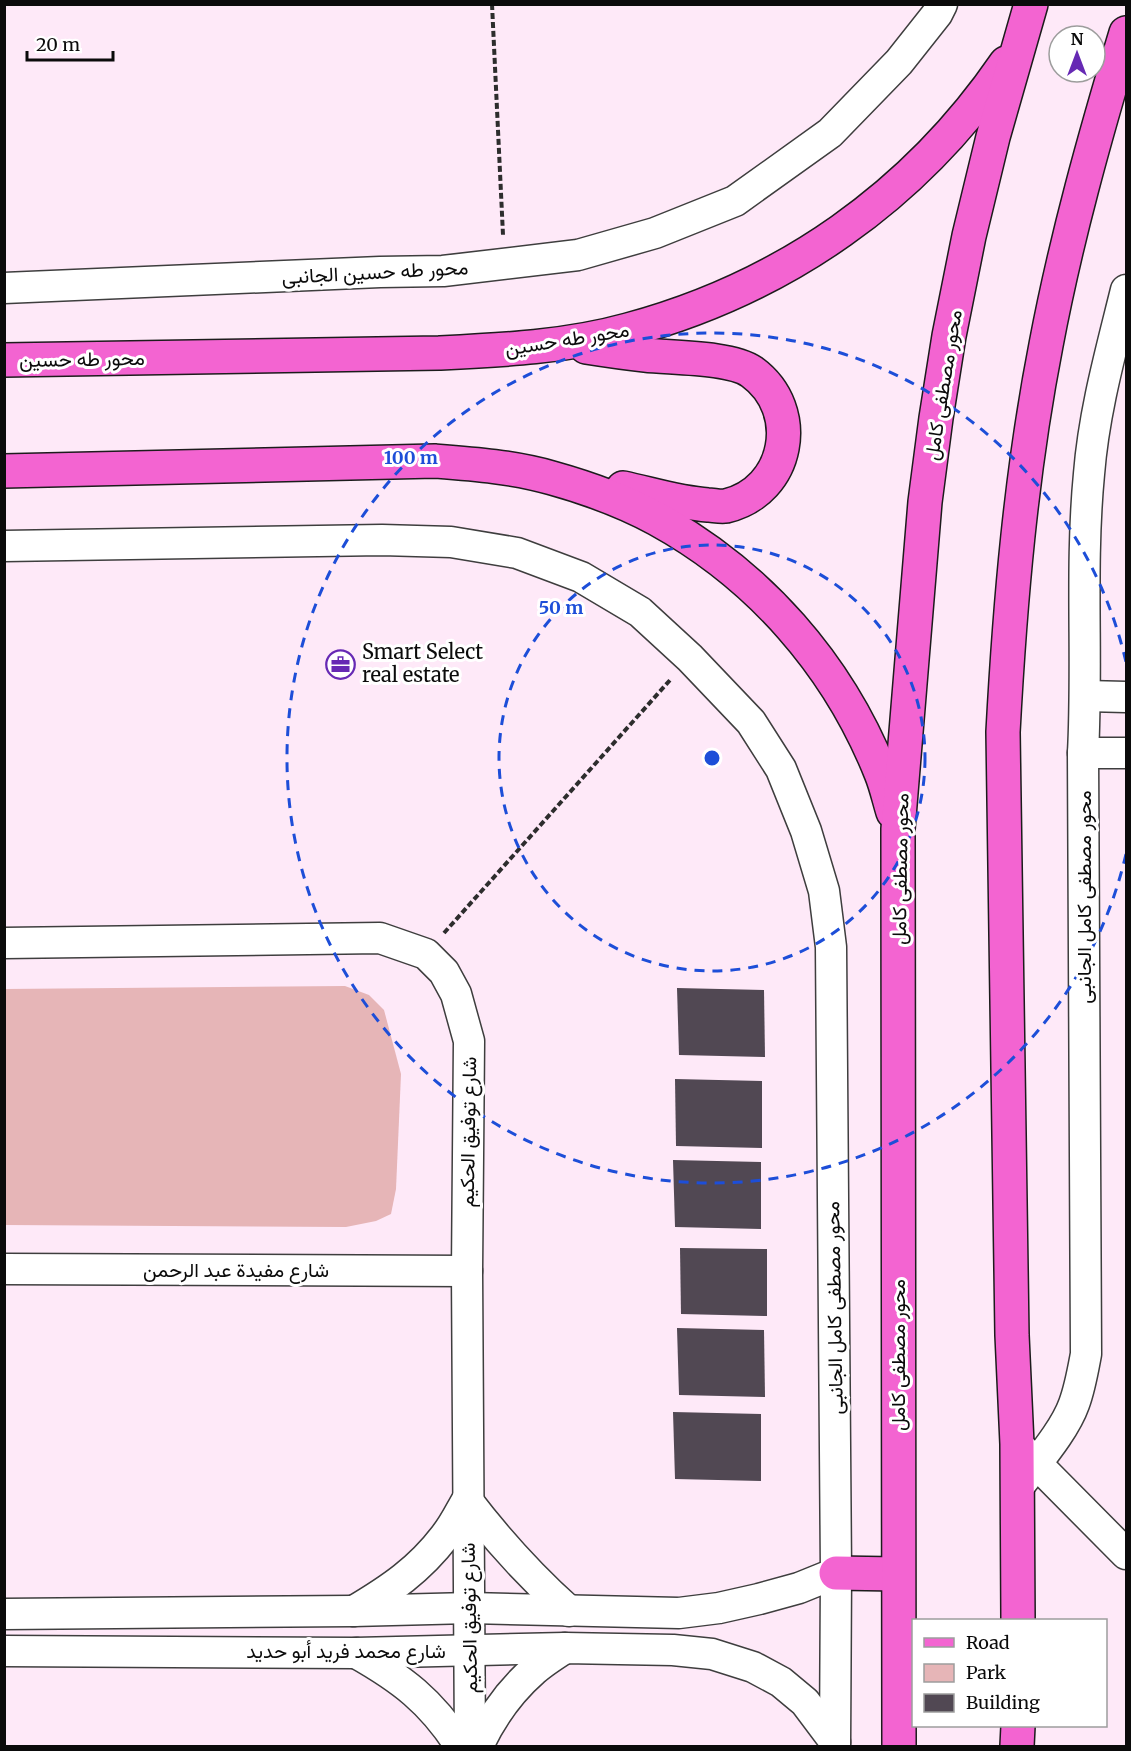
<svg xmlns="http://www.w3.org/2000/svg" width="1131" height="1751" font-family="Merriweather,Vazirmatn,serif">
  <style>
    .green { fill: #e6b5b7 }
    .building { fill: #514853 }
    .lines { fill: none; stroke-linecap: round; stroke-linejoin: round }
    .minor-casing { stroke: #3e3e3e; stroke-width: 33 }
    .major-casing { stroke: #1c1c1c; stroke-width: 36 }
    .path { stroke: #2d2d2d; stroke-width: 4; stroke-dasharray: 6 3; stroke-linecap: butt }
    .minor { stroke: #fff; stroke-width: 30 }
    .major { stroke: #f364d1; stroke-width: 33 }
    .ring { fill: none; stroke: #1d4ed8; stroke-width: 3; stroke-dasharray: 10 8 }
    .labels { text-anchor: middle; stroke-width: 6; stroke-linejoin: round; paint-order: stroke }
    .street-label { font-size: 20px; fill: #0b0b0b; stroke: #fff }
    .poi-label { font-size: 20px; fill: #0b0b0b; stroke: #fff; text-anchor: start }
    .centre { fill: #1d4ed8; stroke: #fff; stroke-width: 3 }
    .ring-label { font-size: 18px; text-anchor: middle; font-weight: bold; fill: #1d4ed8; stroke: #fff; stroke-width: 6; stroke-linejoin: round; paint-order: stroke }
  </style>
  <rect width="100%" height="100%" fill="#fee9f8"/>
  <polygon class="green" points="345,986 369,995 384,1010 401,1074 396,1189 391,1214 376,1221 346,1227 5,1225 5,989"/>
  <g class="building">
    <polygon points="677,988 764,990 765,1057 679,1055"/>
    <polygon points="675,1079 762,1081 762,1148 676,1146"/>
    <polygon points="673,1160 761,1162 761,1229 675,1227"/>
    <polygon points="680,1248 767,1249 767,1316 681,1314"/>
    <polygon points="677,1328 764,1330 765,1397 679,1395"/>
    <polygon points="673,1412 761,1414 761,1481 675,1479"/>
  </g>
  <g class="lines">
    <defs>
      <g id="minor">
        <polyline points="4,288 380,272 443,271 578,255 655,233 735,201 830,133 899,62 937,14 942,4"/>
        <polyline points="4,546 382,540 451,542 517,553 581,577 640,612 690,658 751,722 781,769 806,831 824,891 831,947 836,1573 835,1746"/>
        <polyline points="1086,696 1126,697"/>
        <polyline points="1083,753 1126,753"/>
        <polyline points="4,943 380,938 426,954 444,972 456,994 469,1041 467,1271 470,1746"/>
        <polyline points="4,1269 467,1271"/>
        <polyline points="1023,1450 1126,1554"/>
        <path d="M1017,1489C1035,1464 1064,1432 1074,1404C1080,1388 1083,1370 1086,1354L1083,753C1088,660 1080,567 1089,474C1094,411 1111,351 1126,290"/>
        <path d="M354,1611C391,1589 419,1570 445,1536C454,1525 460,1512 467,1500C499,1542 530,1576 569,1611"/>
        <polyline points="4,1614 353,1611 470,1608 679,1613 719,1608 759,1599 799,1588 836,1573"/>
        <polyline points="4,1651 356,1653 565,1648 673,1650 712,1654 753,1667 781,1682 805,1702 835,1742"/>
        <path d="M356,1653C402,1679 431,1701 460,1746"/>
        <path d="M478,1746C491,1718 510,1691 534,1670C543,1662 554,1655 565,1648"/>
      </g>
      <g id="major">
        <path d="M586,347C605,350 625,353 645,355C671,358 731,357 752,372C804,410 789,491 726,506C720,507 713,505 708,505C679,503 651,494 623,488"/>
        <path d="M4,360L439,353C502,350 567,347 628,330C784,288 915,196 1006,63"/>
        <path d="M4,471L435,461C474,464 514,467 552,478C588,488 624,501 657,519C759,575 838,665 881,773C886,785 889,799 893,812"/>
        <polyline points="836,1573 897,1574"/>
        <path d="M1018,1620L1017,1444L1012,1335L1003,732C1010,602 1021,473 1046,345C1066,239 1095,136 1126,33"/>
        <polyline points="899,1746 898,829 925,502 936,418 949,336 969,236 993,137 1031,4"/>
        <polyline points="1017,1746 1018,1726"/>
      </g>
    </defs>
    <use href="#minor" class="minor-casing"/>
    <use href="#major" class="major-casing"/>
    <g class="path">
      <polyline points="492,4 503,235"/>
      <polyline points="444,933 671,679"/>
    </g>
    <use href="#minor" class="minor"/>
    <use href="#major" class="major"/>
  </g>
  <g class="ring">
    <circle cx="712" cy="758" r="213"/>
    <path d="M1126 854A425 425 0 1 1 1126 662"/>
  </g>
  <defs>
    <symbol id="office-ring" viewBox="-11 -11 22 22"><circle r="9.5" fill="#fff" stroke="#6629b4" stroke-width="1.5"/><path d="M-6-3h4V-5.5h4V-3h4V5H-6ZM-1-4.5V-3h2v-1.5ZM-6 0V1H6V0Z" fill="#6629b4"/></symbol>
  </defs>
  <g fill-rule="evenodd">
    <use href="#office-ring" x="324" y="648" width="33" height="33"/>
  </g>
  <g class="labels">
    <g class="street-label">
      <text transform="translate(375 272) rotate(-3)" y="7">محور طه حسين الجانبى</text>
      <text transform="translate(567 339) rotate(-9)" y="7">محور طه حسين</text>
      <text transform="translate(82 359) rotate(-1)" y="7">محور طه حسين</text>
      <text transform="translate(943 385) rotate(-81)" y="7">محور مصطفى كامل</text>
      <text transform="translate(900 869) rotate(-89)" y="7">محور مصطفى كامل</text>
      <text transform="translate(1084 897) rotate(-90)" y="7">محور مصطفى كامل الجانبى</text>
      <text transform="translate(468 1132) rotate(-89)" y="7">شارع توفيق الحكيم</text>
      <text x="236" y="1277">شارع مفيدة عبد الرحمن</text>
      <text transform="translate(834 1308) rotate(-91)" y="7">محور مصطفى كامل الجانبى</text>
      <text transform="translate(898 1355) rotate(-90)" y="7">محور مصطفى كامل</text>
      <text transform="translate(469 1618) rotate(-91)" y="7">شارع توفيق الحكيم</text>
      <text x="346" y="1658">شارع محمد فريد أبو حديد</text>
    </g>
    <g class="poi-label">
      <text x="362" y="659">Smart Select<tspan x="362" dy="23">real estate</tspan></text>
    </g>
  </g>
  <circle cx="712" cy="758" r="9" class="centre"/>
  <g class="ring-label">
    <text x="411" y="464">100 m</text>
    <text x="561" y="614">50 m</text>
  </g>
  <rect width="1131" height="1751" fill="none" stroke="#0b0b0b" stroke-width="12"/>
  <rect x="912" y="1619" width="195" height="108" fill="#ffffff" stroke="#9d9d9d" stroke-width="1.5"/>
  <rect x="924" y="1638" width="30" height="9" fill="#f364d1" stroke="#9d9d9d" stroke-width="1.5"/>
  <text x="966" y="1649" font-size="18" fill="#0b0b0b">Road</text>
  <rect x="924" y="1664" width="30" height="18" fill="#e6b5b7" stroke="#9d9d9d" stroke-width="1.5"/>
  <text x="966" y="1679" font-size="18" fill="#0b0b0b">Park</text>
  <rect x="924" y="1694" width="30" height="18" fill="#514853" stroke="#9d9d9d" stroke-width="1.5"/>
  <text x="966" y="1709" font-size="18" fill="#0b0b0b">Building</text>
  <g transform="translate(1077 54)"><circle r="28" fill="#ffffff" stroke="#9d9d9d" stroke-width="1.5"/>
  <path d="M0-4.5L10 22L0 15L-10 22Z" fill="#6629b4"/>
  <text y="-9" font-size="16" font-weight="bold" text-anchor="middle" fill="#0b0b0b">N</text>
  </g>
  <path d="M27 51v9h86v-9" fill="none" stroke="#0b0b0b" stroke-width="3"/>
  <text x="36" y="51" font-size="18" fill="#0b0b0b" stroke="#ffffff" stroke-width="4.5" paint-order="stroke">20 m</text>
</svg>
